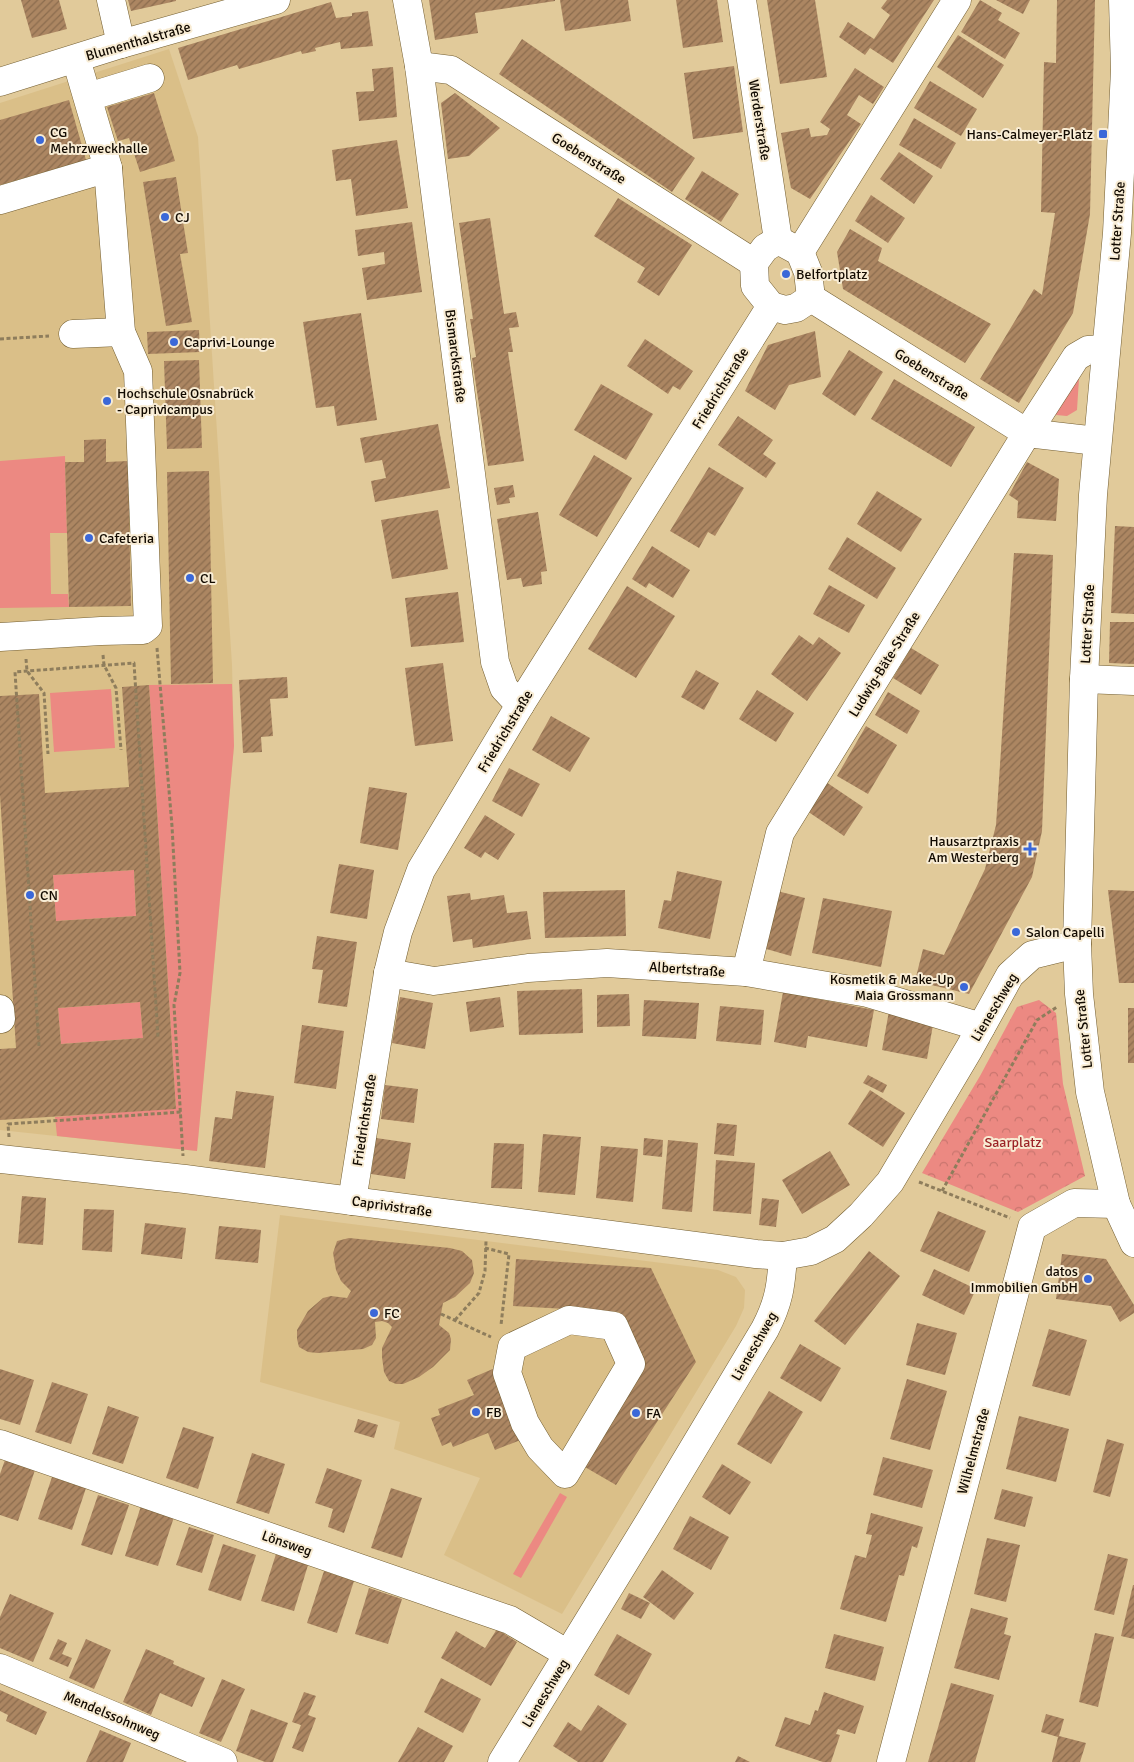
<svg xmlns="http://www.w3.org/2000/svg" width="1134" height="1762" font-family="Signika,sans-serif">
  <style>
    .built { fill: #dabf88 }
    .grass { fill: #ec8982 }
    .park { fill: url(#park-crowns) }
    .building { fill: url(#building-hatch); fill-rule: evenodd }
    .lines { fill: none; stroke-linecap: round; stroke-linejoin: round }
    .minor-casing { stroke: #735e31; stroke-width: 29 }
    .path { stroke: #8e7d5c; stroke-width: 3; stroke-dasharray: 4 2.5; stroke-linecap: butt }
    .minor { stroke: #fff; stroke-width: 28 }
    .poi-dot { fill: #3b68d8; stroke: #f8ecd4; stroke-width: 2 }
    .labels { text-anchor: middle; stroke-width: 4; stroke-linejoin: round; paint-order: stroke }
    .street-label { font-size: 14px; fill: #120a00; stroke: #f8ecd4 }
    .poi-label { font-size: 14px; fill: #120a00; stroke: #f8ecd4; text-anchor: start }
    .park-label { font-size: 14px; fill: #9c2427; stroke: #f8ecd4 }
  </style>
  <defs>
    <pattern id="park-crowns" width="20" height="18" patternUnits="userSpaceOnUse" patternTransform="scale(1.25)"><rect width="20" height="18" fill="#ec8982"/><path d="M2 6a3 3 0 1 1 6 0M12 15a3 3 0 1 1 6 0" fill="none" stroke="#c9756e"/></pattern>
    <pattern id="building-hatch" width="6" height="6" patternUnits="userSpaceOnUse" patternTransform="scale(1.25)"><rect width="6" height="6" fill="#ac8662"/><path d="M-1 1l2-2M0 6l6-6M5 7l2-2" fill="none" stroke="#8b6c4e"/></pattern>
  </defs>
  <rect width="100%" height="100%" fill="#e1ca9a"/>
  <g class="built">
    <polygon points="169,49 198,137 232,665 234,746 197,1151 0,1130 0,103"/>
    <polygon points="280,1215 718,1270 736,1277 745,1290 744,1308 736,1326 562,1614 444,1555 480,1478 394,1449 400,1422 260,1382"/>
  </g>
  <g class="grass">
    <polygon points="1080,363 1077,410 1067,416 1045,414"/>
    <polygon points="65,456 67,533 50,533 51,594 68,594 69,607 0,608 0,461"/>
    <polygon points="232,684 234,746 197,1151 57,1136 55,1117 176,1108 149,685"/>
    <polygon points="111,689 115,748 54,752 50,693"/>
    <polygon points="134,870 136,916 56,921 53,875"/>
    <polygon points="140,1002 143,1038 61,1044 58,1008"/>
    <polygon points="560,1493 567,1497 521,1578 513,1574"/>
  </g>
  <polygon class="park" points="1039,1000 1056,1013 1063,1084 1085,1176 1018,1212 922,1173 980,1076 1017,1007"/>
  <g class="building">
    <polygon points="21,0 59,0 67,29 32,38"/>
    <polygon points="128,0 176,0 176,1 131,11"/>
    <polygon points="429,0 555,0 555,1 475,13 478,33 435,40"/>
    <polygon points="560,0 628,0 631,21 565,31"/>
    <polygon points="676,0 717,0 723,42 683,48"/>
    <polygon points="767,0 815,0 827,77 780,84"/>
    <polygon points="887,0 934,0 893,63 870,48 865,55 839,37 848,22 874,39 890,15 881,8"/>
    <polygon points="980,0 1002,13 998,20 1020,33 1005,59 961,32"/>
    <polygon points="996,0 1030,0 1023,14"/>
    <polygon points="1057,0 1095,0 1090,214 1073,313 1019,403 980,379 1034,289 1042,295 1055,213 1041,212 1044,62 1056,63"/>
    <polygon points="331,2 336,18 352,16 352,13 368,11 373,46 341,49 340,42 315,48 316,51 302,54 301,51 239,69 237,65 188,80 178,48"/>
    <polygon points="958,35 1004,65 983,98 937,67"/>
    <polygon points="522,39 695,158 672,192 499,74"/>
    <polygon points="734,66 743,132 693,139 684,73"/>
    <polygon points="393,67 397,117 359,121 356,92 374,91 372,69"/>
    <polygon points="855,68 884,87 873,104 859,95 847,115 861,124 810,199 791,188 781,133 809,128 811,137 827,135 830,129 820,122"/>
    <polygon points="930,81 977,109 961,136 914,108"/>
    <polygon points="154,93 175,161 140,172 129,138 118,141 107,107"/>
    <polygon points="455,93 500,128 469,156 448,159 441,103"/>
    <polygon points="69,100 86,160 0,185 0,120"/>
    <polygon points="914,118 956,143 941,169 899,145"/>
    <polygon points="397,140 408,208 356,216 351,179 336,181 332,150"/>
    <polygon points="899,152 933,176 914,204 880,179"/>
    <polygon points="702,171 739,194 721,222 685,199"/>
    <polygon points="176,177 188,253 180,254 192,322 166,326 143,182"/>
    <polygon points="871,195 905,218 888,243 855,221"/>
    <polygon points="618,198 692,245 659,296 637,282 645,268 594,236"/>
    <polygon points="490,218 504,314 516,312 519,327 509,328 513,352 508,352 524,461 488,466 472,358 476,357 470,319 473,319 459,223"/>
    <polygon points="412,222 422,292 367,300 362,268 385,264 384,252 358,256 355,230"/>
    <polygon points="850,229 882,248 878,261 991,324 965,363 843,289 837,252"/>
    <polygon points="361,313 377,420 337,426 334,406 316,408 303,322"/>
    <polygon points="199,330 200,352 148,354 147,332"/>
    <polygon points="815,331 821,377 789,385 775,410 745,391 768,345"/>
    <polygon points="645,339 693,371 680,390 673,386 668,394 627,366"/>
    <polygon points="849,350 883,372 855,416 822,394"/>
    <polygon points="199,360 202,448 167,449 164,361"/>
    <polygon points="894,379 975,427 951,467 871,419"/>
    <polygon points="601,384 653,414 626,460 574,430"/>
    <polygon points="738,416 773,440 763,454 776,463 766,478 718,445"/>
    <polygon points="438,424 450,488 375,502 371,481 386,478 382,460 365,463 360,438"/>
    <polygon points="106,439 106,462 128,461 131,606 69,607 65,462 84,462 84,440"/>
    <polygon points="594,455 632,478 597,537 559,515"/>
    <polygon points="1027,462 1059,479 1056,521 1017,518 1018,501 1009,495"/>
    <polygon points="709,467 744,488 715,536 708,532 699,548 670,531"/>
    <polygon points="209,471 213,683 171,684 167,472"/>
    <polygon points="513,485 515,497 509,498 510,503 497,505 494,488"/>
    <polygon points="877,491 922,519 901,552 857,524"/>
    <polygon points="438,510 448,569 392,579 381,520"/>
    <polygon points="538,512 547,571 541,572 542,584 523,587 521,578 507,580 497,519"/>
    <polygon points="1115,526 1134,527 1134,614 1111,613"/>
    <polygon points="847,537 896,568 877,599 828,569"/>
    <polygon points="652,546 690,570 673,598 649,583 646,588 632,579"/>
    <polygon points="1014,553 1053,555 1042,831 1032,877 969,994 915,981 923,949 944,955 985,869 996,825"/>
    <polygon points="829,585 865,605 849,633 813,614"/>
    <polygon points="627,586 675,616 636,678 588,649"/>
    <polygon points="458,592 464,642 411,647 405,598"/>
    <polygon points="1110,622 1134,622 1134,664 1109,663"/>
    <polygon points="799,635 813,645 819,637 841,653 807,701 771,674"/>
    <polygon points="911,648 939,665 921,695 893,678"/>
    <polygon points="443,663 453,741 415,746 405,668"/>
    <polygon points="696,670 719,683 704,710 681,697"/>
    <polygon points="287,677 288,698 270,699 273,736 261,737 262,752 243,753 239,680"/>
    <path d="M149,685L176,1109L0,1120V1049L16,1048L0,795V696L39,694L45,793L129,787L122,687ZM134,870L136,916L56,921L53,875ZM140,1002L143,1038L61,1044L58,1008Z"/>
    <polygon points="757,690 794,713 776,742 739,719"/>
    <polygon points="888,692 920,711 907,734 875,715"/>
    <polygon points="551,716 590,738 570,772 532,750"/>
    <polygon points="866,726 897,745 868,794 837,776"/>
    <polygon points="509,768 540,784 522,817 492,801"/>
    <polygon points="826,782 863,807 844,836 807,811"/>
    <polygon points="369,787 407,793 398,850 360,843"/>
    <polygon points="485,815 515,834 498,860 485,852 481,858 464,848"/>
    <polygon points="339,864 374,870 367,919 330,913"/>
    <polygon points="677,871 722,881 710,939 658,928 664,900 671,901"/>
    <polygon points="625,890 626,936 545,938 543,892"/>
    <polygon points="773,890 805,898 791,956 759,947"/>
    <polygon points="1108,890 1134,891 1134,983 1119,983"/>
    <polygon points="470,893 471,900 504,895 507,913 527,911 531,939 473,948 472,939 453,942 447,896"/>
    <polygon points="823,898 892,911 881,967 812,953"/>
    <polygon points="317,936 357,942 347,1007 318,1003 323,970 312,969"/>
    <polygon points="582,989 583,1033 519,1035 517,991"/>
    <polygon points="783,992 874,1010 867,1047 808,1036 806,1048 774,1042"/>
    <polygon points="629,994 630,1026 597,1027 597,995"/>
    <polygon points="400,997 433,1003 425,1049 392,1043"/>
    <polygon points="500,997 504,1027 470,1032 466,1002"/>
    <polygon points="644,1000 699,1003 696,1039 642,1036"/>
    <polygon points="720,1006 764,1010 761,1045 716,1041"/>
    <rect x="1128" y="1008" width="6" height="55"/>
    <polygon points="889,1011 934,1019 927,1059 882,1050"/>
    <polygon points="302,1025 344,1031 336,1089 294,1083"/>
    <polygon points="868,1075 887,1085 883,1093 863,1083"/>
    <polygon points="385,1085 418,1089 414,1123 381,1119"/>
    <polygon points="870,1090 905,1113 883,1147 848,1124"/>
    <polygon points="236,1091 274,1096 265,1168 209,1161 215,1117 232,1119"/>
    <polygon points="717,1123 737,1125 734,1156 714,1154"/>
    <polygon points="543,1134 581,1137 575,1195 538,1192"/>
    <polygon points="376,1138 411,1143 405,1179 371,1174"/>
    <polygon points="644,1138 663,1140 662,1157 643,1155"/>
    <polygon points="668,1140 698,1143 692,1212 662,1209"/>
    <polygon points="494,1143 524,1144 522,1189 491,1188"/>
    <polygon points="601,1146 638,1149 633,1202 596,1198"/>
    <polygon points="830,1151 850,1185 802,1214 782,1180"/>
    <polygon points="716,1160 755,1163 751,1214 713,1211"/>
    <polygon points="22,1196 46,1198 43,1245 18,1243"/>
    <polygon points="762,1198 779,1200 776,1227 759,1225"/>
    <polygon points="84,1209 114,1210 112,1252 82,1250"/>
    <polygon points="938,1211 986,1231 969,1272 920,1251"/>
    <polygon points="145,1223 186,1228 182,1259 141,1254"/>
    <polygon points="219,1226 261,1230 258,1263 215,1259"/>
    <polygon points="349,1238 450,1248 462,1251 472,1260 474,1273 470,1283 455,1297 443,1303 439,1325 449,1333 451,1339 450,1350 433,1367 419,1377 403,1384 396,1384 389,1381 384,1372 382,1357 382,1348 392,1327 388,1323 382,1321 375,1322 376,1338 372,1345 363,1349 318,1353 308,1352 299,1347 297,1339 297,1330 308,1311 323,1298 331,1296 347,1298 351,1291 341,1281 336,1270 333,1253 337,1241"/>
    <polygon points="869,1251 900,1276 845,1345 814,1321"/>
    <polygon points="1062,1254 1106,1259 1134,1305 1134,1313 1120,1322 1111,1306 1056,1299"/>
    <polygon points="516,1259 651,1268 696,1362 616,1485 578,1463 642,1359 619,1312 513,1306"/>
    <polygon points="934,1269 976,1289 964,1315 922,1295"/>
    <polygon points="917,1323 957,1333 945,1375 906,1365"/>
    <polygon points="1049,1329 1087,1340 1070,1396 1032,1386"/>
    <polygon points="800,1344 841,1368 821,1402 780,1378"/>
    <polygon points="495,1368 523,1439 495,1450 488,1433 453,1447 451,1442 442,1446 431,1418 440,1415 438,1409 474,1395 467,1380"/>
    <polygon points="0,1369 34,1380 20,1425 0,1419"/>
    <polygon points="907,1379 947,1391 930,1450 890,1439"/>
    <polygon points="52,1382 88,1394 71,1444 35,1432"/>
    <polygon points="769,1391 803,1412 771,1464 737,1444"/>
    <polygon points="108,1406 139,1417 123,1464 92,1454"/>
    <polygon points="1019,1416 1069,1429 1056,1482 1006,1469"/>
    <polygon points="358,1419 378,1425 374,1438 354,1432"/>
    <polygon points="183,1427 214,1437 198,1489 166,1478"/>
    <polygon points="1107,1439 1124,1444 1110,1497 1093,1492"/>
    <polygon points="252,1453 285,1464 269,1514 236,1503"/>
    <polygon points="883,1457 933,1470 922,1508 873,1495"/>
    <polygon points="5,1460 35,1470 18,1521 0,1515 0,1474"/>
    <polygon points="722,1464 751,1482 730,1515 702,1497"/>
    <polygon points="327,1468 362,1480 344,1533 328,1527 333,1509 315,1503"/>
    <polygon points="52,1477 86,1488 72,1530 38,1519"/>
    <polygon points="391,1488 422,1498 402,1558 371,1548"/>
    <polygon points="1002,1489 1033,1497 1025,1527 994,1519"/>
    <polygon points="98,1495 129,1505 112,1555 81,1545"/>
    <polygon points="141,1506 174,1517 158,1566 125,1556"/>
    <polygon points="871,1513 923,1527 917,1548 912,1546 904,1576 899,1575 886,1622 840,1609 855,1555 866,1558 872,1535 866,1534"/>
    <polygon points="690,1516 729,1537 711,1570 673,1549"/>
    <polygon points="189,1527 214,1535 202,1573 176,1565"/>
    <polygon points="987,1538 1020,1545 1006,1602 974,1594"/>
    <polygon points="223,1544 256,1555 241,1601 208,1590"/>
    <polygon points="276,1554 308,1565 294,1611 261,1601"/>
    <polygon points="1108,1554 1128,1559 1114,1615 1094,1610"/>
    <polygon points="662,1570 694,1593 674,1620 643,1597"/>
    <polygon points="324,1571 354,1581 337,1633 307,1623"/>
    <polygon points="1133,1585 1134,1585 1134,1639 1121,1636"/>
    <polygon points="369,1588 402,1599 388,1644 355,1634"/>
    <polygon points="629,1593 650,1603 641,1619 621,1609"/>
    <polygon points="10,1594 54,1613 33,1662 0,1648 0,1617"/>
    <polygon points="971,1608 1008,1618 1004,1634 1011,1636 999,1680 954,1668"/>
    <polygon points="497,1629 517,1642 491,1686 441,1658 456,1631 485,1648"/>
    <polygon points="1095,1633 1114,1637 1098,1707 1079,1702"/>
    <polygon points="617,1634 652,1654 629,1695 594,1675"/>
    <polygon points="834,1634 884,1647 875,1681 825,1668"/>
    <polygon points="58,1639 67,1643 62,1654 72,1658 68,1667 49,1659"/>
    <polygon points="86,1639 111,1650 94,1689 69,1678"/>
    <polygon points="146,1649 174,1661 173,1664 205,1678 192,1707 160,1693 151,1715 123,1702"/>
    <polygon points="441,1678 481,1699 463,1733 424,1712"/>
    <polygon points="222,1679 245,1689 221,1742 199,1733"/>
    <polygon points="951,1683 994,1695 975,1762 928,1762"/>
    <polygon points="0,1690 47,1712 36,1735 6,1721 8,1715 0,1711"/>
    <polygon points="304,1692 316,1696 308,1715 316,1718 303,1752 292,1748 301,1725 292,1722"/>
    <polygon points="824,1692 864,1706 855,1734 838,1729 836,1734 840,1735 831,1762 823,1762 775,1746 785,1717 810,1725 815,1710 818,1711"/>
    <polygon points="598,1705 627,1724 603,1762 578,1762 553,1746 568,1722 581,1731"/>
    <polygon points="251,1709 288,1723 273,1762 265,1762 236,1751"/>
    <polygon points="1046,1714 1064,1719 1059,1736 1086,1743 1080,1762 1052,1762 1058,1737 1041,1732"/>
    <polygon points="418,1727 453,1746 444,1762 398,1762"/>
    <polygon points="100,1730 131,1743 123,1762 86,1762"/>
    <polygon points="738,1756 750,1762 735,1762"/>
  </g>
  <g class="lines">
    <defs>
      <g id="minor">
        <polyline points="111,0 121,44"/>
        <polyline points="407,0 419,66 495,662 504,688 520,705"/>
        <polyline points="742,0 778,240"/>
        <polyline points="1123,0 1125,70 1122,132 1117,233 1093,495 1084,679 1077,944 1079,994 1090,1092 1116,1204 1134,1243"/>
        <polyline points="419,66 451,70 754,263"/>
        <polyline points="0,82 121,44 276,0"/>
        <polyline points="88,97 150,78"/>
        <polyline points="0,200 108,168"/>
        <polygon points="778,240 800,252 808,272 811,298 796,308 785,310 771,306 755,286 754,263 765,248"/>
        <polyline points="800,252 957,0"/>
        <polyline points="811,298 1027,433 1076,357 1088,350 1105,349"/>
        <polyline points="73,334 121,332"/>
        <polyline points="0,637 101,631 143,630 148,626 138,371 121,332 108,168 76,59"/>
        <polyline points="1084,679 1134,681"/>
        <polyline points="746,972 780,833 1027,433 1097,441"/>
        <polyline points="388,973 434,981 528,968 607,963 746,972 868,993 981,1027"/>
        <polyline points="0,1009 1,1019"/>
        <polyline points="0,1159 185,1179 756,1254 783,1256 811,1251 835,1239 861,1215 890,1182 969,1049 1010,975 1032,955 1077,944"/>
        <polyline points="352,1201 388,973 398,932 421,870 520,705 771,306"/>
        <polygon points="569,1320 614,1326 631,1364 565,1474 540,1448 525,1423 507,1373 512,1347"/>
        <polyline points="0,1444 510,1620 568,1654"/>
        <polyline points="0,1668 223,1762"/>
        <path d="M502,1762L651,1519L765,1329C779,1302 781,1286 783,1256"/>
        <polyline points="891,1762 1032,1227 1074,1203 1116,1204"/>
      </g>
    </defs>
    <use href="#minor" class="minor-casing"/>
    <g class="path">
      <polyline points="0,339 49,336"/>
      <polyline points="157,648 172,826 180,973 174,1005 183,1156"/>
      <polyline points="103,655 104,665 116,688 121,750"/>
      <polyline points="26,659 27,671 44,693 48,754"/>
      <polyline points="39,1046 15,672 134,663 158,1037"/>
      <polyline points="9,1137 8,1124 181,1112"/>
      <polyline points="919,1182 1010,1218"/>
      <polyline points="942,1191 1037,1020 1057,1007"/>
      <polyline points="485,1248 509,1254 501,1325"/>
      <polyline points="441,1314 491,1337"/>
      <polyline points="455,1320 479,1293 485,1271 486,1241"/>
    </g>
    <use href="#minor" class="minor"/>
  </g>
  <g class="poi-dot">
    <rect x="1098" y="129" width="10" height="10" rx="2.5"/>
    <circle cx="40" cy="140" r="5"/>
    <circle cx="165" cy="217" r="5"/>
    <circle cx="786" cy="274" r="5"/>
    <circle cx="174" cy="342" r="5"/>
    <circle cx="107" cy="401" r="5"/>
    <circle cx="89" cy="538" r="5"/>
    <circle cx="190" cy="578" r="5"/>
    <path d="M1027.5 841.5h5v5h5v5h-5v5h-5v-5h-5v-5h5z"/>
    <circle cx="30" cy="895" r="5"/>
    <circle cx="1016" cy="932" r="5"/>
    <circle cx="964" cy="987" r="5"/>
    <circle cx="1088" cy="1279" r="5"/>
    <circle cx="374" cy="1313" r="5"/>
    <circle cx="476" cy="1412" r="5"/>
    <circle cx="636" cy="1413" r="5"/>
  </g>
  <g class="labels">
    <g class="street-label">
      <text transform="translate(138 41) rotate(-16)" y="5">Blumenthalstraße</text>
      <text transform="translate(760 120) rotate(81)" y="5">Werderstraße</text>
      <text transform="translate(589 158) rotate(32)" y="5">Goebenstraße</text>
      <text transform="translate(1117 221) rotate(-86)" y="5">Lotter Straße</text>
      <text transform="translate(456 356) rotate(83)" y="5">Bismarckstraße</text>
      <text transform="translate(932 374) rotate(32)" y="5">Goebenstraße</text>
      <text transform="translate(720 388) rotate(-58)" y="5">Friedrichstraße</text>
      <text transform="translate(1087 624) rotate(-87)" y="5">Lotter Straße</text>
      <text transform="translate(884 664) rotate(-58)" y="5">Ludwig-Bäte-Straße</text>
      <text transform="translate(505 731) rotate(-59)" y="5">Friedrichstraße</text>
      <text transform="translate(687 969) rotate(4)" y="5">Albertstraße</text>
      <text transform="translate(994 1007) rotate(-59)" y="5">Lieneschweg</text>
      <text transform="translate(1083 1029) rotate(-96)" y="5">Lotter Straße</text>
      <text transform="translate(364 1120) rotate(-81)" y="5">Friedrichstraße</text>
      <text transform="translate(392 1206) rotate(8)" y="5">Caprivistraße</text>
      <text transform="translate(754 1346) rotate(-60)" y="5">Lieneschweg</text>
      <text transform="translate(973 1451) rotate(-75)" y="5">Wilhelmstraße</text>
      <text transform="translate(287 1543) rotate(19)" y="5">Lönsweg</text>
      <text transform="translate(545 1693) rotate(-59)" y="5">Lieneschweg</text>
      <text transform="translate(112 1715) rotate(23)" y="5">Mendelssohnweg</text>
    </g>
    <g class="poi-label">
      <text x="50" y="137">CG<tspan x="50" dy="16">Mehrzweckhalle</tspan></text>
      <text x="1093" y="139" text-anchor="end">Hans-Calmeyer-Platz</text>
      <text x="175" y="222">CJ</text>
      <text x="796" y="279">Belfortplatz</text>
      <text x="184" y="347">Caprivi-Lounge</text>
      <text x="117" y="398">Hochschule Osnabrück<tspan x="117" dy="16">- Caprivicampus</tspan></text>
      <text x="99" y="543">Cafeteria</text>
      <text x="200" y="583">CL</text>
      <text x="1019" y="846" text-anchor="end">Hausarztpraxis<tspan x="1019" dy="16">Am Westerberg</tspan></text>
      <text x="40" y="900">CN</text>
      <text x="1026" y="937">Salon Capelli</text>
      <text x="954" y="984" text-anchor="end">Kosmetik &amp; Make-Up<tspan x="954" dy="16">Maia Grossmann</tspan></text>
      <text x="1078" y="1276" text-anchor="end">datos<tspan x="1078" dy="16">Immobilien GmbH</tspan></text>
      <text x="384" y="1318">FC</text>
      <text x="486" y="1417">FB</text>
      <text x="646" y="1418">FA</text>
    </g>
    <g class="park-label">
      <text x="1013" y="1147">Saarplatz</text>
    </g>
  </g>
</svg>
